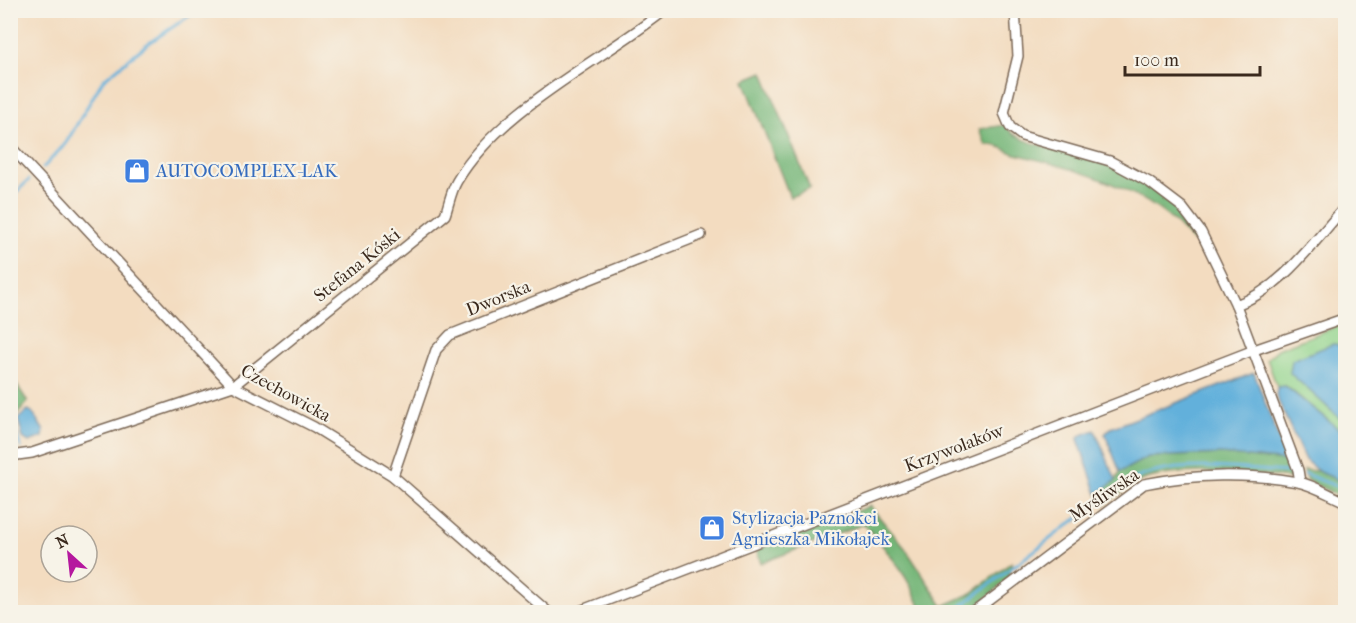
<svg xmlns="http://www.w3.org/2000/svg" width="1356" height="623" font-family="'IM FELL French Canon',serif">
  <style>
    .green { fill: #91d48c; stroke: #667f55; stroke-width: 1.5 }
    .forest { fill: #74b678; stroke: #58704b; stroke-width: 1.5 }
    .water { fill: #62b0db; stroke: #4e6d7c; stroke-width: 1.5 }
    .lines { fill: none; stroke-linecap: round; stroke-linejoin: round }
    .stream { stroke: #62b0db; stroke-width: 3 }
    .minor-casing { stroke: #7b6857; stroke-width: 12 }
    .minor { stroke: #fff; stroke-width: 9 }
    .labels { text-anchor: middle; stroke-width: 4.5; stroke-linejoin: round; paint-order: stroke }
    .shop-label { font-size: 18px; fill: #366cbe; stroke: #f7f3e8; text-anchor: start }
    .street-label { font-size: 18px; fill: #3b2a1e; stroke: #f7f3e8 }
  </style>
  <rect width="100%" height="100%" fill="#f7f3e8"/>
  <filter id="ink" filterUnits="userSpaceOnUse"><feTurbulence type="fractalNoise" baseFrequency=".0167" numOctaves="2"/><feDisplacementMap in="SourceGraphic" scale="12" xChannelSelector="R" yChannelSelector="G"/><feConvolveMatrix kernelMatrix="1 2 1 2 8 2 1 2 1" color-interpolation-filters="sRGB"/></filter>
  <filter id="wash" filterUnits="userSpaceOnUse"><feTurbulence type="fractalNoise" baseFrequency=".008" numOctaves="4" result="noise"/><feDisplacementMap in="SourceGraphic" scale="24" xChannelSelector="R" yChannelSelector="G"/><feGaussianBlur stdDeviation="1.35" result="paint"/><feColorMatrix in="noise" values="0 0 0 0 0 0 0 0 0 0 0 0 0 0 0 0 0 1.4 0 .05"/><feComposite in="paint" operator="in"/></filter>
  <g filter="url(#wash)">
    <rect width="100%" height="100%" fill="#f3dcc0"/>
    <polygon class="green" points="1345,323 1345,346 1333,344 1327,407 1345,423 1345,434 1286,386 1277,387 1267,359 1278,349"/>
    <g class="forest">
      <polygon points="763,72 810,189 790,197 744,80"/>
      <path d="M1005,125C1014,145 1084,155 1106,165C1130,175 1160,189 1178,208C1186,216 1192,229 1198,239L1192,241C1152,189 1078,170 1016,154C1003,150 1003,145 986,145L979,129Z"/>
      <polygon points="11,376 28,402 11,422"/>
      <path d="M1221,454L1287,461L1291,478C1247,474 1185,466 1143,480C1130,485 1116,497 1104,505L1097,494L1116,480L1120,472L1148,457Z"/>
      <polygon points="1304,470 1318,471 1345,483 1345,499 1306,480"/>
      <path d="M870,506L905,548L943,606L972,593L1012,562L1008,579L970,612H922C911,579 888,551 864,524L761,563L756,549Z"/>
    </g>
    <g class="water">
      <polygon points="1333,344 1345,346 1345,423 1290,373 1292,360"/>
      <polygon points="1254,373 1287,461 1221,454 1148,457 1120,472 1105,434 1111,428"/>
      <polygon points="1285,386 1345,434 1345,483 1318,471 1305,460 1276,396 1277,387"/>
      <polygon points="28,410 32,412 44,431 43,437 29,442 23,438 18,419"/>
      <polygon points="1095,430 1116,480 1097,494 1078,439 1079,436"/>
    </g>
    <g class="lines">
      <g class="stream">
        <polyline points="43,168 66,143 103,80 146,45 198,10"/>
        <polyline points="10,198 29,180"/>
        <polyline points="10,419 21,447"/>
        <polyline points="1305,474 1346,490"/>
        <polyline points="10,484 17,461"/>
        <path d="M953,612L1120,486C1171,456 1236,470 1292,472"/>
      </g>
    </g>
  </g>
  <g filter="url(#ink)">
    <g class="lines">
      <defs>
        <g id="minor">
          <polyline points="1015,10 1018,56 1004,113 1010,127 1022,136 1110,161 1149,182 1182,207 1201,232 1236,305 1298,470 1300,482"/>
          <polyline points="10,146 233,386 314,427 393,476 548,612"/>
          <path d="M1236,305C1283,288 1313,242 1346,206"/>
          <path d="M10,456L32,453L233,386L445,215C449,204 451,191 457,181C500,108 600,62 665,10"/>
          <polyline points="393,476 436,350 450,335 701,235"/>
          <polyline points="577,612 1254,350 1346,318"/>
          <path d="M974,612L1144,484C1192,474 1250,473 1298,482C1314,485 1331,496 1346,502"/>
        </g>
      </defs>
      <use href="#minor" class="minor-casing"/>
      <use href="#minor" class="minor"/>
    </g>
  </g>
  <defs>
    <symbol id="shop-square" viewBox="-11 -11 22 22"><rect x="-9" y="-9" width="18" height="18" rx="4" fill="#3f7fe0" stroke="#f7f3e8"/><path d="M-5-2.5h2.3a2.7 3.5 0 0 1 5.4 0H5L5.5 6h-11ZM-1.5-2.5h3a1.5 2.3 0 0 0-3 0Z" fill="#fff"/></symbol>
  </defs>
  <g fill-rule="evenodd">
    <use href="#shop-square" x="122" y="156" width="30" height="30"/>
    <use href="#shop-square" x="697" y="513" width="30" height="30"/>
  </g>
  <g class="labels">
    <g class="shop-label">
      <text x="156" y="177">AUTOCOMPLEX-LAK</text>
      <text x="732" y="524">Stylizacja Paznokci<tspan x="732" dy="21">Agnieszka Mikołajek</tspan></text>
    </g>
    <g class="street-label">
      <text transform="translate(357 265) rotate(-39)" y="6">Stefana Kóski</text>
      <text transform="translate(498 298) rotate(-22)" y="6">Dworska</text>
      <text transform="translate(286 393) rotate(29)" y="6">Czechowicka</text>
      <text transform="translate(954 448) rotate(-21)" y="6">Krzywolaków</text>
      <text transform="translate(1104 495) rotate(-34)" y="6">Myśliwska</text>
    </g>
  </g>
  <rect width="1356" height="623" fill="none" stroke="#f7f3e8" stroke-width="36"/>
  <g transform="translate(69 554) rotate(333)"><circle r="28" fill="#f7f3e8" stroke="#aca397" stroke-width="1.5"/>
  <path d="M0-4.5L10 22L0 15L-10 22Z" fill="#b5179e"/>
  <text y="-9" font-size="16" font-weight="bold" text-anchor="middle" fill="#3b2a1e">N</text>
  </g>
  <path d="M1125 66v9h135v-9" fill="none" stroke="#3b2a1e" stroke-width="3"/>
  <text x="1134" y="66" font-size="18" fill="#3b2a1e" stroke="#f7f3e8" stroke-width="4.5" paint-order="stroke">100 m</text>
</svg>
